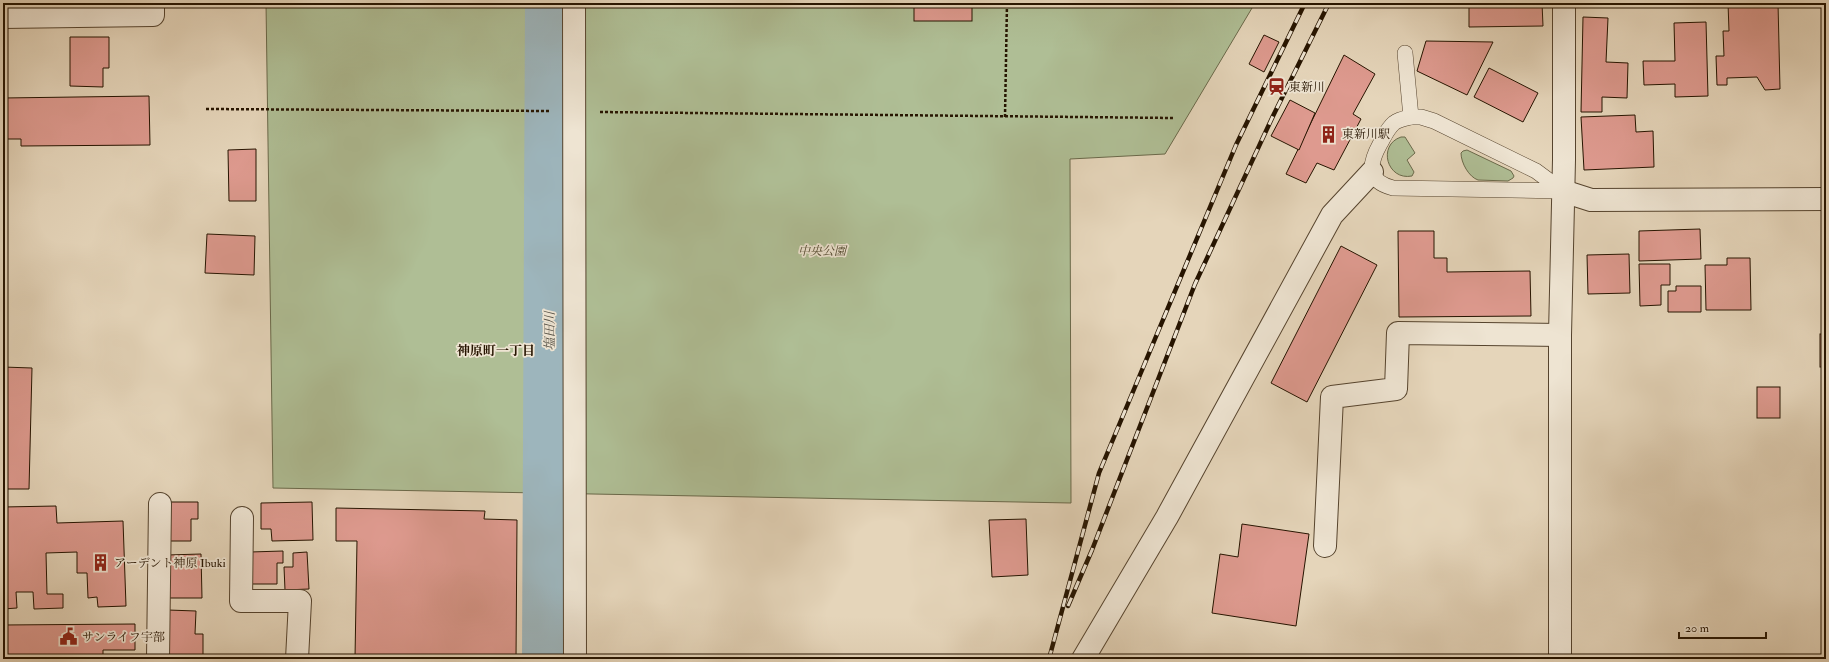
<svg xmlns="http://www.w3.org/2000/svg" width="1829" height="662" font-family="'IM FELL Double Pica','Noto Serif JP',serif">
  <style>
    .green { fill: #afbe95; stroke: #6a694a }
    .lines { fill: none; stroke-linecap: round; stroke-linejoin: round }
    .river { stroke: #9db5bc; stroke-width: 52 }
    .building { fill: #de9a8f; stroke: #261400 }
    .service-casing { stroke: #56442e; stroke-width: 16 }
    .minor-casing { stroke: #56442e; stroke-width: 24 }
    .tertiary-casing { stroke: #56442e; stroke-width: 24 }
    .path { stroke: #261400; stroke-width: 2.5; stroke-dasharray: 3 2; stroke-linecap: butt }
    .service { stroke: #eee4d2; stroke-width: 15 }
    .minor { stroke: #eee4d2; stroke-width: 22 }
    .tertiary { stroke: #eee4d2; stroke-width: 22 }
    .rail-casing { stroke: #261400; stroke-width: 4.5 }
    .rail { stroke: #eee4d2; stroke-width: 3; stroke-dasharray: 9; stroke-linecap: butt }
    .labels { text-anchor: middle; stroke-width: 3.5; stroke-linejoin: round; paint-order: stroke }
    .poi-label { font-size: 12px; fill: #261400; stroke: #eee4d2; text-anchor: start }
    .park-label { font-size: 12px; font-style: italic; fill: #4f472d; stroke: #eee4d2 }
    .water-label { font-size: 13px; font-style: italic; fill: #504c42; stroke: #eee4d2 }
    .neighbourhood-label { font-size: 13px; font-weight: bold; fill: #261400; stroke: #eee4d2 }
  </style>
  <rect width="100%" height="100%" fill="#e5d5ba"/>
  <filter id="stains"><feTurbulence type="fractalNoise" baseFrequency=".005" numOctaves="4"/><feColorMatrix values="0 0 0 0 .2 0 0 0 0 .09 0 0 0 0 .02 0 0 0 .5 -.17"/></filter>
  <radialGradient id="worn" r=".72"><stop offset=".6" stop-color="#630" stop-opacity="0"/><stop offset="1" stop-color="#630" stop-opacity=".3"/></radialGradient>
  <g class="green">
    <polygon points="266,3 1255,3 1165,154 1070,159 1071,503 273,488"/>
    <path d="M1401,137H1405L1415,153L1407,160L1414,172L1412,176C1387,181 1377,145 1401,137Z"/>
    <path d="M1467,150L1511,171L1514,176L1513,178L1508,181L1478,180C1469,177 1461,163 1461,153L1463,151Z"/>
  </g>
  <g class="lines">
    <polyline class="river" points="548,659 551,3"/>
  </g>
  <g class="building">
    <polygon points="7,3 43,3 43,9 7,10"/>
    <rect x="914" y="3" width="58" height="18"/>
    <polygon points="1469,3 1542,3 1543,26 1469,27"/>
    <polygon points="1728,3 1778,3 1780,89 1765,90 1757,77 1727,78 1727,85 1717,85 1716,56 1724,56 1723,31 1729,31"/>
    <polygon points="1583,17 1608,18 1606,62 1628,63 1627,98 1602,97 1602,112 1581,112"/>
    <polygon points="1706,22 1708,96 1675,97 1675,84 1644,85 1643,61 1675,61 1674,23"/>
    <polygon points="1264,35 1279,42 1264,72 1249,64"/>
    <polygon points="70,37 109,37 109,68 103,68 103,87 70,86"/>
    <polygon points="1426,41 1493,42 1467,95 1417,71"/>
    <polygon points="1344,55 1375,74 1353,114 1361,119 1334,170 1317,163 1306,183 1286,174"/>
    <polygon points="1489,68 1538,93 1523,122 1474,97"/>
    <polygon points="149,96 150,145 21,146 21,139 3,139 3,98"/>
    <polygon points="1290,100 1315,113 1299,150 1271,136"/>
    <polygon points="1635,115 1636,132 1653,131 1654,167 1584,170 1581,117"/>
    <polygon points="256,149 256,201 229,201 228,150"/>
    <polygon points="1700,229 1701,259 1639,261 1639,231"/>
    <polygon points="1398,231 1434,231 1434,258 1447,258 1447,272 1530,271 1531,316 1399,317"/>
    <polygon points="207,234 255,236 254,275 205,273"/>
    <polygon points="1341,246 1377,265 1307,402 1271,383"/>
    <polygon points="1629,254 1630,293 1588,294 1587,255"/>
    <polygon points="1727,258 1750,258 1751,310 1706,310 1705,265 1727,265"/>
    <polygon points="1639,264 1670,264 1670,285 1661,285 1661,305 1640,306"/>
    <polygon points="1676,286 1701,286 1701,312 1668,312 1668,291 1676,291"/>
    <rect x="1820" y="334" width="6" height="33"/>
    <polygon points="3,367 32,368 29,489 3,489"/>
    <rect x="1757" y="387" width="23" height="31"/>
    <polygon points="167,502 198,502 198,519 191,519 191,541 167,541"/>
    <polygon points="312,502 313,540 272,541 271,529 261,529 261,503"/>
    <polygon points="56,506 57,523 123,521 126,606 98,607 97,597 88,598 87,573 77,573 77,552 46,553 47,594 63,594 63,608 34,609 33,592 16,592 17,608 3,609 3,507"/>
    <polygon points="336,508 485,511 484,519 517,520 516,659 355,658 357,541 336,541"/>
    <polygon points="1026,519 1028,575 992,577 989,520"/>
    <polygon points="1242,524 1309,534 1296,626 1212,613 1220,554 1238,557"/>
    <polygon points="283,551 283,563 277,563 277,584 250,584 250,552"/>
    <polygon points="307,552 309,589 285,590 284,567 293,567 293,553"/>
    <polygon points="201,554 202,598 168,598 167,555"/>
    <polygon points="168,610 196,611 195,634 203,634 203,657 167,656"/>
    <polygon points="135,624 135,650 103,650 103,659 3,659 3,625"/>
  </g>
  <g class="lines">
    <defs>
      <g id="service">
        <polyline points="1405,53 1411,117"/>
        <path d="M1411,117H1421L1434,121L1536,171L1563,191L1393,188C1366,181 1369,164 1380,144C1384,137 1387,129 1394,123C1399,119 1406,118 1411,117Z"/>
      </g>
      <g id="minor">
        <polyline points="574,3 575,659"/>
        <polyline points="3,17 153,15 153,3"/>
        <polyline points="242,518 241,601 300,601 297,659"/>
        <polyline points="1325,546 1332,397 1396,389 1398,333 1560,335"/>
        <polyline points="158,659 160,504"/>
        <polyline points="1083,659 1167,517 1332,215 1372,172"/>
      </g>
      <g id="tertiary">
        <polyline points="1563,191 1591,200 1826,199"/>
        <polyline points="1560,659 1560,335 1564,160 1564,3"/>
      </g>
    </defs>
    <use href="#service" class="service-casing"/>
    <use href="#minor" class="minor-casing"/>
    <use href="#tertiary" class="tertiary-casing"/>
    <g class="path">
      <polyline points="206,109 549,111"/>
      <polyline points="600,112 1174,118"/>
      <polyline points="1005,117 1007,3"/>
    </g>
    <use href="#service" class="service"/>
    <use href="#minor" class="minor"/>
    <use href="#tertiary" class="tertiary"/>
    <defs>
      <g id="rail">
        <polyline points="1068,606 1092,550 1195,284 1273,116 1329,3"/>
        <polyline points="1049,659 1099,473 1236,145 1305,3"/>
      </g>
    </defs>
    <use href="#rail" class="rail-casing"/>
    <use href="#rail" class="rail"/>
  </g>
  <defs>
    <symbol id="station-bare" viewBox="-9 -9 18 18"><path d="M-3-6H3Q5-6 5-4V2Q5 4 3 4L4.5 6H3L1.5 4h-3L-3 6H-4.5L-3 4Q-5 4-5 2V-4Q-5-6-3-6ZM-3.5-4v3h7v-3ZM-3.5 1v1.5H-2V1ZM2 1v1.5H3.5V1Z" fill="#8f2418" stroke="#eee4d2" stroke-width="2.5" paint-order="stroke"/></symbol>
    <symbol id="building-bare" viewBox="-9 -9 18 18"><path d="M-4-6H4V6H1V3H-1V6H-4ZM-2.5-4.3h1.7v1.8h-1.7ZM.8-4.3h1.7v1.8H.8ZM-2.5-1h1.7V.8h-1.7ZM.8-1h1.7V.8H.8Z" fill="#8f2418" stroke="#eee4d2" stroke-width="2.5" paint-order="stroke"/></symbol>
    <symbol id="civic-bare" viewBox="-9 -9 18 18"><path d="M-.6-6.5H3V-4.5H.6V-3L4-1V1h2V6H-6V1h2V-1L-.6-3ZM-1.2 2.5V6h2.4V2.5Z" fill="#8f2418" stroke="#eee4d2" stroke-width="2.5" paint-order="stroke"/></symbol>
  </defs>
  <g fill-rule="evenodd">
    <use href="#station-bare" x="1264" y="74" width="25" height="25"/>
    <use href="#building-bare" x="1316" y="122" width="25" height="25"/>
    <use href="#building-bare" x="88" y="550" width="25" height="25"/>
    <use href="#civic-bare" x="56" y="624" width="25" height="25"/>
  </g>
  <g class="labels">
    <g class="poi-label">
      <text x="1289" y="91">東新川</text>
      <text x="1342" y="138">東新川駅</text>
      <text x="114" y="567">アーデント神原 Ibuki</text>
      <text x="82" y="641">サンライフ宇部</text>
    </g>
    <g class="park-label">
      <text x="822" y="255">中央公園</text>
    </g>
    <g class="water-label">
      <text transform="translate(549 331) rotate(-90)" y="5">塩田川</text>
    </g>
    <g class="neighbourhood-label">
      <text x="496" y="355">神原町一丁目</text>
    </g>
  </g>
  <rect width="1829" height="662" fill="none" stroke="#e5d5ba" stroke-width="16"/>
  <rect x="4" y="4" width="1821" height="654" fill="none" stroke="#261400" stroke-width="2"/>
  <rect x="8" y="8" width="1813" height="646" fill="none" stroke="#261400"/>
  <path d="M1679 632v6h87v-6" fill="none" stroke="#261400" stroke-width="2"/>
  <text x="1685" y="632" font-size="12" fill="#261400" stroke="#eee4d2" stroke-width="3" paint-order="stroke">20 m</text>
  <rect width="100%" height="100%" filter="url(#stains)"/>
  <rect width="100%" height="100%" fill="url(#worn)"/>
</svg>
